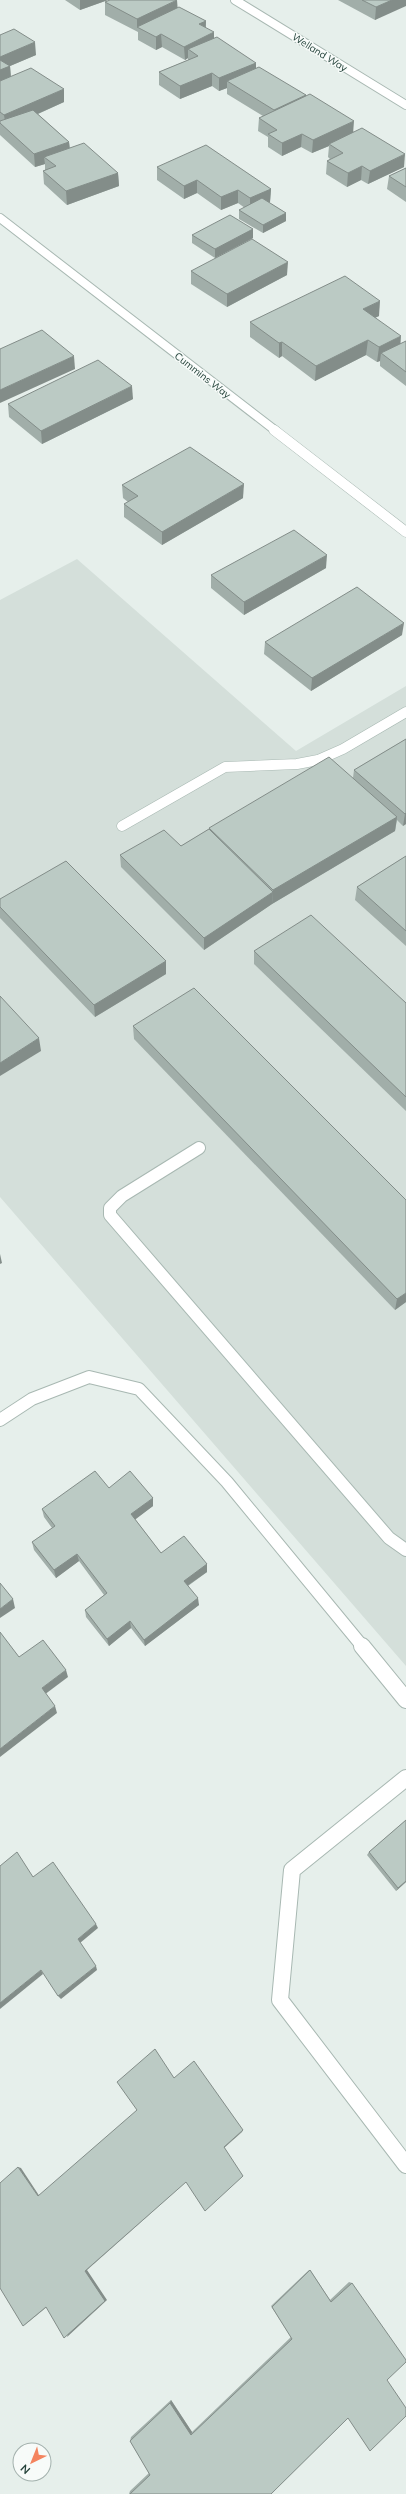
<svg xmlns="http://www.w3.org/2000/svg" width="406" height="2494" font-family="Mulish,sans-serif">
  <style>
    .built { fill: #d4dfda }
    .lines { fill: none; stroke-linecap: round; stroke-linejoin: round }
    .lane-far2-casing { stroke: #a8b8b2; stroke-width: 11 }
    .lane-far1-casing { stroke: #a8b8b2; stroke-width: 14 }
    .lane-casing { stroke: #a8b8b2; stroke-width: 18 }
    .street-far1-casing { stroke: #a8b8b2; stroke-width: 10 }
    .street-casing { stroke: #a8b8b2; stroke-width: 11 }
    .lane-far2 { stroke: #fff; stroke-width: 10 }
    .lane-far1 { stroke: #fff; stroke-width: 12 }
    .lane { stroke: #fff; stroke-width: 16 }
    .street-far1 { stroke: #fff; stroke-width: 8 }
    .street { stroke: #fff; stroke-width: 10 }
    .wall { fill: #a1aea9 }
    .shaded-wall { fill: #838d89 }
    .building { fill: #bbcac4; stroke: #838d89 }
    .labels { text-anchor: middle; stroke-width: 3; stroke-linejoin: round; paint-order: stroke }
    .far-street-label { font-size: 10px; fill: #24423a; stroke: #f7fbf9 }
  </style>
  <rect width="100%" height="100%" fill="#e6efeb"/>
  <polygon class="built" points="77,559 296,751 406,686 406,1666 0,1197 0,600"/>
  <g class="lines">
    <defs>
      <polyline id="lane-far2" points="122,826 225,767 297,764 318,760 343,749 406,712"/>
      <g id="lane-far1">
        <polyline points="199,1148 122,1196 110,1208 110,1215 389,1538 406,1550"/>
        <polyline points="0,1420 32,1399 89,1377 139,1389 227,1482 363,1647"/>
      </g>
      <g id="lane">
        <polyline points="362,1646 406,1700"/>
        <polyline points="406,1778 292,1870 280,2000 406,2165"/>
      </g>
      <g id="street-far1">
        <polyline points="235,0 406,105"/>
        <polyline points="0,218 276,431"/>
      </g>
      <polyline id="street" points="274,430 406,532"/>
    </defs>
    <use href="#lane-far2" class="lane-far2-casing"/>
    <use href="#lane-far1" class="lane-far1-casing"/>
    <use href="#lane" class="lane-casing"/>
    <use href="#street-far1" class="street-far1-casing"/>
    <use href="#street" class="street-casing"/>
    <use href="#lane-far2" class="lane-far2"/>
    <use href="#lane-far1" class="lane-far1"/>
    <use href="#lane" class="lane"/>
    <use href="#street-far1" class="street-far1"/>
    <use href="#street" class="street"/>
  </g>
  <g class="wall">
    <polygon points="65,0 108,0 80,10"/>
    <polygon points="338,0 406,0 375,20"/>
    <polygon points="105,2 177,8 206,21 206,28 214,38 256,63 256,68 306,95 306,96 354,132 404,167 368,184 361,180 347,187 326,174 327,161 330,159 328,157 329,146 312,153 301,147 282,156 268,147 268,137 258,131 259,118 263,116 227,94 227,88 219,91 212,86 180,99 159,85 159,72 188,60 188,58 185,60 162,47 156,50 138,40 138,32 105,15"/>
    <polygon points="0,35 36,55 10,66 11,77 64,102 38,114 69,142 70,148 118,173 119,186 67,205 44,184 43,171 45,170 45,164 35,167 0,135"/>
    <polygon points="157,167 271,189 270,202 269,203 286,213 286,221 263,233 239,219 239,210 245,208 238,203 221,210 197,193 184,199 157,180"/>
    <polygon points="406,168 406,202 387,189 389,176"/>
    <polygon points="253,229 253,238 215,258 192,243 192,235"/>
    <polygon points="191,271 287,275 227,307 191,284"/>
    <polygon points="379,316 375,318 400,344 406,341 406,386 380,366 380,361 377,362 366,355 315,381 282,356 279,358 250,337 250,322"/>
    <polygon points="133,399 42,444 9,417 8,404"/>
    <polygon points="122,485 243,498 162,545 124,517 124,504 128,502 123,498"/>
    <polygon points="326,568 244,615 211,588 211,575"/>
    <polygon points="402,635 311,691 264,654 265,642"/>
    <polygon points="406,739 406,824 403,826 397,820 395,831 272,904 204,950 121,867 120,855 181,846 209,829 209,828 353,778 354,770"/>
    <polygon points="406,856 406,946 355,900 357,887"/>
    <polygon points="0,899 166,961 166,974 95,1017 0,918"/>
    <polygon points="254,951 406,1003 406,1111 254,964"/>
    <polygon points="133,1026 406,1200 406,1302 395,1310 134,1039"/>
    <polygon points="109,1488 153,1506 135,1519 161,1553 207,1564 207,1572 188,1586 199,1605 145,1646 131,1628 109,1646 86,1617 85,1610 104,1595 79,1561 56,1578 34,1550 32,1542 52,1528 44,1517 42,1509"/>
    <polygon points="406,1820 406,1882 396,1891 367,1855 369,1852"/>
    <polygon points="309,2270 310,2270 330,2300 349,2282 352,2283 348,2418 271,2494 129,2494 130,2491 149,2473 130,2441 131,2437 171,2400 192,2432 291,2337 271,2306"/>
  </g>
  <g class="shaded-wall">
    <polygon points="80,0 108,0 80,10"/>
    <polygon points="177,0 178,13 137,27 137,32 137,19"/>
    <polygon points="392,0 406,0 406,6 375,20 376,7"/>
    <polygon points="206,21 205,34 199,24"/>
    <polygon points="214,32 214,45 188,49 188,58 185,60 184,47"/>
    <polygon points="161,34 162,47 156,50 156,37"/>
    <polygon points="35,42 36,55 10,66 11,79 0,84 0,57"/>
    <polygon points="256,63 256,76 227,81 227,88 219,91 219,78"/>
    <polygon points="212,73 212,86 180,99 180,86"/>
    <polygon points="64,89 64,102 6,128 4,115"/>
    <polygon points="306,95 305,108 274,123 274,110"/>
    <polygon points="354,121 353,134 329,144 329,146 312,153 313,140"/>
    <polygon points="302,134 301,147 282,156 282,143"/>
    <polygon points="69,142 70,155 44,157 45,164 35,167 34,154"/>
    <polygon points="405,154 404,167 368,184 370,171"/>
    <polygon points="362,166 361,180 347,187 348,173"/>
    <polygon points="118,173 119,186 67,205 66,191"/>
    <polygon points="197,180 197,193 184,199 184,186"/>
    <polygon points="271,189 270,202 250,211 250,198"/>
    <polygon points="238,190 238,203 221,210 221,197"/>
    <polygon points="286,213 286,221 263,233 263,225"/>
    <polygon points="253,229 253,238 215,258 215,249"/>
    <polygon points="288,262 287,275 227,307 227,294"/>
    <polygon points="380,301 379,316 361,324 363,309"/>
    <polygon points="401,336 400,351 381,353 380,361 377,362 379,347"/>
    <polygon points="368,340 366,355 315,381 316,366"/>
    <polygon points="282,342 282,356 279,358 279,343"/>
    <polygon points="74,356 75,369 0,403 0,390"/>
    <polygon points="132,386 133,399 42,444 41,431"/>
    <polygon points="244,484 243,498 162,545 162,532"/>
    <polygon points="327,555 326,568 244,615 244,602"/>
    <polygon points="404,623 402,635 311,691 312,678"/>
    <polygon points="406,813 406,824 403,826 405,814"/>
    <polygon points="397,817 395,831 272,904 273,890"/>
    <polygon points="273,892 272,904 204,950 204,938"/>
    <polygon points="166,961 166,974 95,1017 94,1005"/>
    <polygon points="39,1038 41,1051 0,1076 0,1063"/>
    <polygon points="0,1254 2,1263 0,1264"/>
    <polygon points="406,1293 406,1302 395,1310 397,1299"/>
    <polygon points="153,1498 153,1506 132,1522 131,1514"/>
    <polygon points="77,1554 79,1561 56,1578 54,1570"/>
    <polygon points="207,1564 207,1572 184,1588 184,1581"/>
    <polygon points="198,1598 199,1605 145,1646 144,1640"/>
    <polygon points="13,1599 15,1608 0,1618 0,1609"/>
    <polygon points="130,1621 131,1628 109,1646 107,1639"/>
    <polygon points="66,1670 68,1677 44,1695 42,1688"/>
    <polygon points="55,1706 57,1713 0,1757 0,1749"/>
    <polygon points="406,1881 406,1882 396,1891 398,1888"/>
    <polygon points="96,1924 98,1928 80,1943 78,1939"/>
    <polygon points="96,1966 97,1970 61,1999 58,1996"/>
    <polygon points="41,1970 43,1974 0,2009 0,2003"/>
    <polygon points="243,2130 242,2132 224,2148 224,2147"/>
    <polygon points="18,2167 21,2168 40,2197 38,2196"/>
    <polygon points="186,2182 87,2270 107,2300 67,2337 85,2271"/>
    <polygon points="48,2306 26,2324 23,2326 46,2307"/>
    <polygon points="171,2400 192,2432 191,2435 170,2403"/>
  </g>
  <g class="building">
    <polygon points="110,0 177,0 137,19 105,2"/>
    <polygon points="362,0 392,0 376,7"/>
    <polygon points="179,7 206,21 199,24 214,32 184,47 161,34 156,37 137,27"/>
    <polygon points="14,29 35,42 0,57 0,35"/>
    <polygon points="217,37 256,63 219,78 212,73 180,86 159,72 198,56 188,49"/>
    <polygon points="0,60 10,66 0,70"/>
    <polygon points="259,67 306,95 274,110 227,81"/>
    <polygon points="31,68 64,89 4,115 0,112 0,81"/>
    <polygon points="310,94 354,121 313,140 302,134 282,143 268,134 277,130 259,118"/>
    <polygon points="33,110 69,142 34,154 0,123 0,121"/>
    <polygon points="362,128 405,154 370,171 362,166 348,173 327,161 343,153 329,144"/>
    <polygon points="84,143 118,173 66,191 43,171 56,166 44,157"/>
    <polygon points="206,145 271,189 250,198 238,190 221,197 197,180 184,186 157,167"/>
    <polygon points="406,168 406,187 389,176"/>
    <polygon points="262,198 286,213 263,225 239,210"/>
    <polygon points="230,215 253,229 215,249 192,235"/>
    <polygon points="252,239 288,262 227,294 191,271"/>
    <polygon points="345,276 380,301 363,309 401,336 379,347 368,340 316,366 282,342 279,343 250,322"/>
    <polygon points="42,330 74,356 0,390 0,349"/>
    <polygon points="406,341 406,372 381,353"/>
    <polygon points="98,360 132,386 41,431 8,404"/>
    <polygon points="190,447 244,484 162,532 124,504 138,496 122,485"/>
    <polygon points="294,530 327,555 244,602 211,575"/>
    <polygon points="357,587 404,623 312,678 265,642"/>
    <polygon points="406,739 406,813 405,814 354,770"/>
    <polygon points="329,757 397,817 273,890 209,828"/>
    <polygon points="209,829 273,892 204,938 120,855 164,830 181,846"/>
    <polygon points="406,856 406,931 357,887"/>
    <polygon points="66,861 166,961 94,1005 0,907 0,899"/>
    <polygon points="311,915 406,1003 406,1097 254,951"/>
    <polygon points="194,988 406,1200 406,1293 397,1299 133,1026"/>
    <polygon points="0,996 39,1038 0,1063"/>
    <polygon points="95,1471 109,1488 130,1471 153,1498 131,1514 161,1553 184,1536 207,1564 184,1581 198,1598 144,1640 130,1621 107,1639 85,1610 107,1593 77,1554 54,1570 32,1542 55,1526 42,1509"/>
    <polygon points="0,1583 13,1599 0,1609"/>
    <polygon points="0,1632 19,1657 43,1640 66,1670 42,1688 55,1706 0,1749"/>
    <polygon points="406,1820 406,1881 398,1888 369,1852"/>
    <polygon points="17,1852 33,1877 53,1862 96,1924 78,1939 96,1966 58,1996 41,1970 0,2003 0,1866"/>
    <polygon points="155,2049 174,2078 194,2061 243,2130 224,2147 243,2176 205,2211 186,2182 85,2271 105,2301 64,2338 46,2307 23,2326 0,2288 0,2183 18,2167 38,2196 137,2110 117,2082"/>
    <polygon points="310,2270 331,2302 352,2283 406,2360 406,2362 387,2380 406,2408 406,2416 370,2451 348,2418 271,2494 130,2494 150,2475 130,2441 170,2403 191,2435 292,2339 272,2307"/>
  </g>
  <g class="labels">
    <g class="far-street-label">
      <text transform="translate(320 52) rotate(32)" y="4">Welland Way</text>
      <text transform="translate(203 375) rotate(38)" y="4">Cummins Way</text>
    </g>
  </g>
  <g transform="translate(32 2462) rotate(223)"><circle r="19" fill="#f7fbf9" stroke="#a3b1ad"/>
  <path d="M0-3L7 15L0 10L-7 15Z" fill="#f4845f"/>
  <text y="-6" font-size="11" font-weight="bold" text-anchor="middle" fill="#24423a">N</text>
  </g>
</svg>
